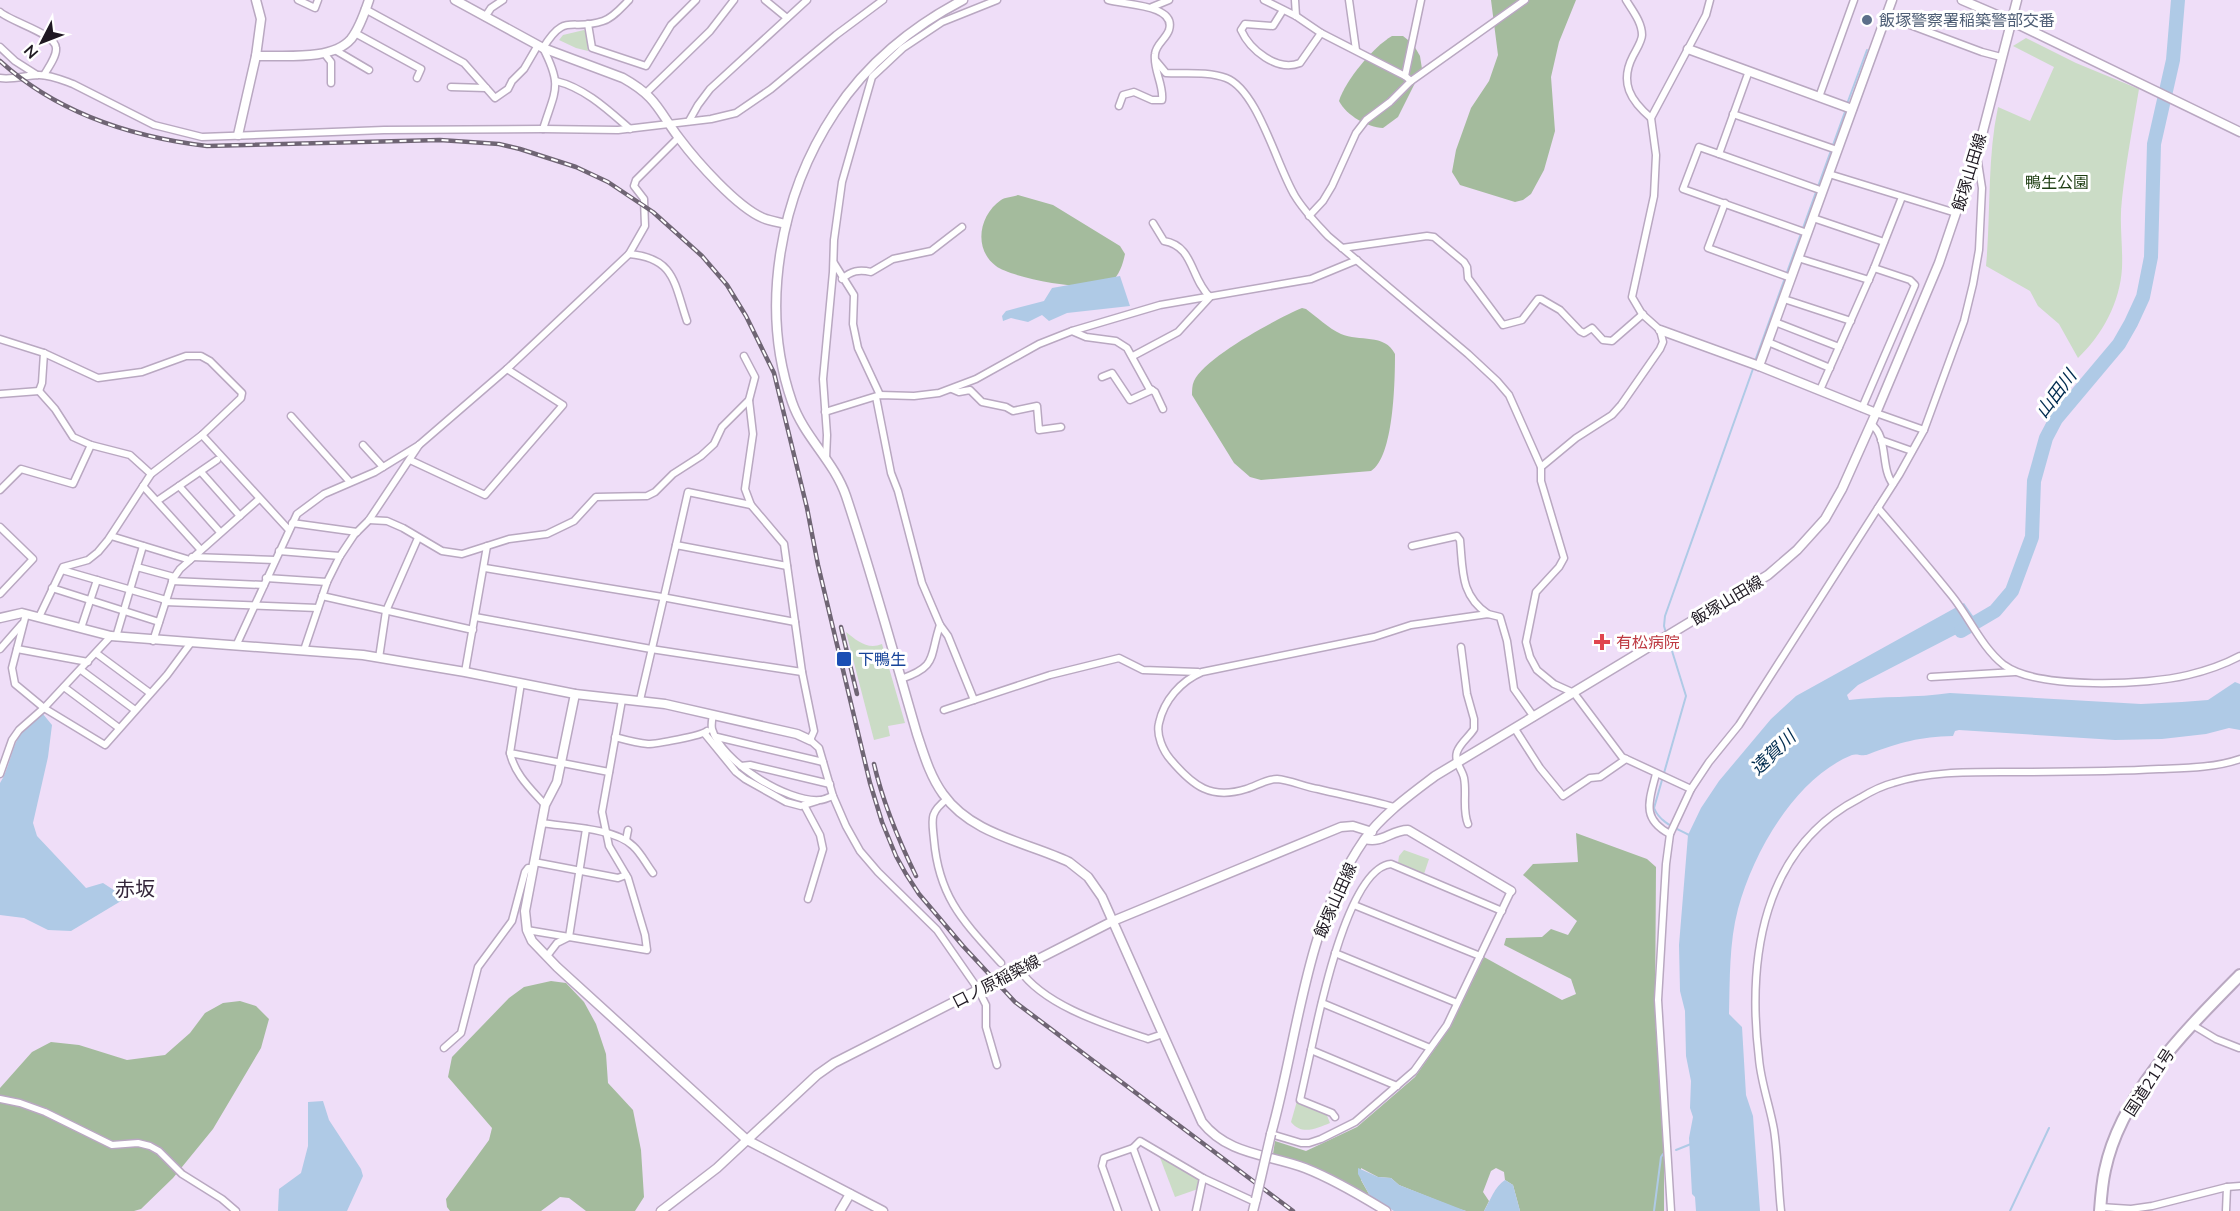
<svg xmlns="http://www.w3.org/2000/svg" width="2240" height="1211" font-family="Mulish,'Noto Sans JP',sans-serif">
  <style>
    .green { fill: #cbdcc6 }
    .forest { fill: #a4bb9d }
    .water { fill: #afcae6 }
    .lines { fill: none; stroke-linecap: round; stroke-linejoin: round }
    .stream { stroke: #afcae6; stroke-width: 2 }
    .river { stroke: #afcae6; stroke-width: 14 }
    .street-casing { stroke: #b9a8c1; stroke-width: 9 }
    .secondary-casing { stroke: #b9a8c1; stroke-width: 11 }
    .highway-casing { stroke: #b9a8c1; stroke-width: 14 }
    .street { stroke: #fff; stroke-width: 6 }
    .secondary { stroke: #fff; stroke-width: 8 }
    .highway { stroke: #fff; stroke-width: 10 }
    .rail-casing { stroke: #6f6574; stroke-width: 4.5 }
    .rail { stroke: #fff; stroke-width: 2; stroke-dasharray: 7; stroke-linecap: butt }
    .secondary-bridge-casing { stroke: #b9a8c1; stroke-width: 11; stroke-linecap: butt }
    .secondary-bridge { stroke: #fff; stroke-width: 8 }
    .service-dot { fill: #5c6f8a; stroke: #fff; stroke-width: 2 }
    .health-dot { fill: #e0444e; stroke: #fff; stroke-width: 2 }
    .transit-dot { fill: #1a4fb4; stroke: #fff; stroke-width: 2 }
    .labels { text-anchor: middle; stroke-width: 6; stroke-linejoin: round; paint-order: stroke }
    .service-label { font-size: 16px; fill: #4e5e75; stroke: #fff; text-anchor: start }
    .street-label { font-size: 16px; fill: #1f1922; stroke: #fff }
    .park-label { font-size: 16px; fill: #1d3d11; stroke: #fff }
    .health-label { font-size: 16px; fill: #be3a42; stroke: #fff; text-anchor: start }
    .transit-label { font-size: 16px; fill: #164399; stroke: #fff; text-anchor: start }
    .water-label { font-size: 18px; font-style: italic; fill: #002c4f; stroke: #fff }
    .quarter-label { font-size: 20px; fill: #35273b; stroke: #fff }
  </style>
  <rect width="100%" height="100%" fill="#efdef8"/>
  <g class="green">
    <polygon points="584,30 586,32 588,51 576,48 559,40 563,35"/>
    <path d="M2026,38L2076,63L2139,89C2133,125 2126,162 2122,199C2119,222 2123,245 2122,268C2120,303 2102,335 2078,358L2059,324L2038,306L2030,291L1986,266C1991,213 1987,159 1998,107L2030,121L2054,67L2013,46Z"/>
    <path d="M846,632C857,641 868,650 882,644L905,723L888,726L890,736L874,740Z"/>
    <polygon points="1404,850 1429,859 1424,874 1398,863 1399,856"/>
    <path d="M1297,1101L1326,1113L1330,1123C1317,1128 1302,1136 1291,1122Z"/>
    <polygon points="1159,1155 1195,1177 1199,1181 1198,1189 1175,1197"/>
  </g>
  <g class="forest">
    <polygon points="1491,0 1576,0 1559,42 1551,77 1555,131 1544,170 1531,194 1523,200 1515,202 1460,185 1452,172 1456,150 1471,108 1489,81 1498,55"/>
    <path d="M1392,36H1403L1413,44L1420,56L1422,69L1398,117L1383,128C1367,127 1347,116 1339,101C1345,81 1373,47 1392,36Z"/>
    <path d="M1018,195L1053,205L1120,246L1125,254C1123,264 1119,276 1111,282C1095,294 1011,278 996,266C973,249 979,215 1001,200C1005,197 1013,197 1018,195Z"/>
    <path d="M1302,308L1306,309C1317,317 1328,328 1341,334C1359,342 1385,333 1395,354C1395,380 1394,457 1371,471L1261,480L1250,477L1234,463L1192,395C1192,391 1192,385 1194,381C1205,357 1276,319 1302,308Z"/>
    <path d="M1576,833L1647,859L1656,867L1655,1014L1664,1159V1211H1520L1513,1185L1505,1180L1504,1172L1496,1168L1491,1171L1483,1192L1489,1201L1484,1211H1466L1456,1208L1399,1185L1391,1178L1378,1177L1361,1168V1180L1370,1196C1339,1178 1308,1165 1273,1154L1275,1141L1306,1151L1357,1127L1415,1077L1451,1026L1484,957L1562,1000L1576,994L1571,979L1504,945L1506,938L1542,937L1551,929L1568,935L1577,921L1523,875L1533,864L1578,862Z"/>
    <polygon points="551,981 566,983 584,1002 596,1024 606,1054 608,1083 633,1110 641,1150 644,1197 635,1211 586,1211 569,1198 560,1197 541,1211 450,1211 447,1207 446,1199 489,1140 492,1128 448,1077 452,1057 509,998 524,987"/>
    <polygon points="240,1001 256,1006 269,1019 261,1048 213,1129 173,1178 141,1209 134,1211 0,1211 0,1088 32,1052 51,1042 79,1045 127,1060 165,1055 190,1033 205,1013 223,1003"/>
  </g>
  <g class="water">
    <polygon points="1120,276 1130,306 1067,313 1049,321 1042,315 1028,322 1011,318 1003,321 1002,316 1006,311 1044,301 1052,288"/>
    <path d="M1964,603L1978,623L1858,685L1847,695L1849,700C1882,696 1916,698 1950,693L2141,704L2182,702L2208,700L2235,682L2240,684V730L2229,728L2206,734L2162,739L2115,740L1959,730L1955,731L1953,736C1919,737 1901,742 1869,754C1863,757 1857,753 1852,755C1795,778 1753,853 1738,909C1729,943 1730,979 1729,1014L1742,1027L1746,1095L1753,1116L1760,1211H1696L1695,1197L1692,1194L1689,1138L1693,1117L1690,1108L1691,1081L1686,1056L1685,1011L1680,991L1679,945L1688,835L1701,808L1719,781L1771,719L1796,696Z"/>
    <path d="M43,714L52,725L48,757L33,823L37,836L86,888L103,883L126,898L71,931L48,930L24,918L0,915V783C10,767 11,748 21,733C26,725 36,719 43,714Z"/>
    <polygon points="323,1101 329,1120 361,1169 363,1176 347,1211 278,1211 279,1189 301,1173 308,1146 308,1102"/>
    <polygon points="1358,1168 1378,1177 1391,1178 1399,1185 1466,1211 1394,1211 1370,1196 1358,1174"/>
    <path d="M1505,1180L1513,1185L1520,1211H1484C1490,1201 1495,1186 1505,1180Z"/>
  </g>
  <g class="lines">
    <g class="stream">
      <polyline points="1847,104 1867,50"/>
      <polyline points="1755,361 1846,109"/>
      <polyline points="1666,633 1664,626 1665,616 1754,366"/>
      <path d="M1668,638L1686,696L1654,808C1660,823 1676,828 1689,835"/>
      <polyline points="1676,1150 1691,1144"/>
      <polyline points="1654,1211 1661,1157 1663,1154"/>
      <polyline points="2010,1211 2049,1128"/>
    </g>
    <polyline class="river" points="1961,631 1995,611 2012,591 2032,537 2034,481 2046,438 2056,419 2119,344 2131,323 2143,297 2151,257 2154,144 2173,60 2178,0"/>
    <defs>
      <g id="street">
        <polyline points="298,0 315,8 318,0"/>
        <polyline points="765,0 787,18"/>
        <path d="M1108,0C1123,5 1177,4 1169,30C1166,39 1156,44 1155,54C1153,70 1164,85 1162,100H1152L1134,92L1123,95L1119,106"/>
        <polyline points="1264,0 1296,16 1321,33 1405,76 1411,81"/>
        <polyline points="1295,0 1296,16"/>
        <polyline points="1349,0 1356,50"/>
        <path d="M1626,0C1632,10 1642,22 1642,35C1642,41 1636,50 1633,56C1619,83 1631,101 1651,118"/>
        <polyline points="1152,7 1169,0"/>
        <polyline points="365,9 464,63 495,98 508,89 512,81 524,69 538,45"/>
        <path d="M1283,10L1273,26L1245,24L1241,30C1250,50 1277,72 1300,63L1321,33"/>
        <path d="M0,12C11,22 56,34 56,48C57,56 48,68 44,75"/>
        <polyline points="1886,16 1982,52 2001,57"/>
        <polyline points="485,17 491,8 503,0"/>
        <polyline points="588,24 592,48 646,66 671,25 696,0"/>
        <polyline points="355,33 421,69 417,78"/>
        <polyline points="0,47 15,61 37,75"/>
        <polyline points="335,50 369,70"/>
        <polyline points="324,53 331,62 331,83"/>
        <path d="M1156,61L1166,73C1185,74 1208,71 1226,78C1258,90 1277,167 1295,196C1304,211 1316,223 1328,236L1468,354L1497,381L1509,395L1541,467V481L1564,558L1559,567L1536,592L1526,642L1530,657L1537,670L1554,684L1574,693L1622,757L1691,789"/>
        <polyline points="1749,71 1719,154 1699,147 1683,189 1807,233"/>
        <polyline points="1405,76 1421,0"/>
        <path d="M0,78C14,80 26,75 39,75C51,75 62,80 73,84L154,125L202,137L384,130L543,129L618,130L711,119L736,113L771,89L836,35L883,0"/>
        <path d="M556,81C585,88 608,110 630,129"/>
        <polyline points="451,87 486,88"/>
        <polyline points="646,93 710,31 734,0"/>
        <polyline points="1819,97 1854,0"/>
        <polyline points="1733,114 1837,150"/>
        <polyline points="689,121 698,105 710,89 807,0"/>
        <path d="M543,129C555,90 563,87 543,48C566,11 570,32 603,21C613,18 622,7 629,0"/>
        <polyline points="1719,154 1823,191"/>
        <polyline points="1829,174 1956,213"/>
        <polyline points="1725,203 1708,248 1791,278"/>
        <polyline points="1309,216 1323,201 1332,186 1356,133 1366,120 1390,102 1411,81 1525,0"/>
        <polyline points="1813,218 1884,242"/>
        <polyline points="1342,248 1427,236 1434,237 1464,262 1467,267 1468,278 1503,325 1522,320 1538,299 1541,299 1560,310 1580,331 1584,333 1592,328 1603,340 1612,341 1643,314"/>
        <path d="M629,254C675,258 674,283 687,321"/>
        <polyline points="1798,258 1869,280"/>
        <polyline points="834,263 854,295 853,324 858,348 880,395"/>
        <path d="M842,279C851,271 859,269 871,272L893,259L931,251L962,227"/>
        <polyline points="1784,299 1851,321"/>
        <polyline points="1775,322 1839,347"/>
        <polyline points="1072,331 1086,337 1116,341 1127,348 1149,388 1155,392 1163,409"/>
        <polyline points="0,339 44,353 98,378 142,372 186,356 201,356 210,361 242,393 241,398 202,435 151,474 108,540 98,552 88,560 63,567 39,617"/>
        <polyline points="1768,342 1830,368"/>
        <path d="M1133,356L1178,332L1210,297C1190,278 1194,246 1164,241L1153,223"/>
        <polyline points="1102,377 1112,373 1130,400 1152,390"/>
        <polyline points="952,389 959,392 970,390 982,402 1006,407 1013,411 1037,406 1039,430 1061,427"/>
        <polyline points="1820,390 1874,268 1902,197"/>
        <polyline points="39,391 55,409 73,437 91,445 130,455 151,474"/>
        <polyline points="39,391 42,383 44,353"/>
        <polyline points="0,394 39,391"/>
        <polyline points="876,397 891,473 898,491 922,583 940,625 948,636 974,700"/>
        <polyline points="749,400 753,434 745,489 751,505 784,544 802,672 814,731 810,740 819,748 833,796 846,826 860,851 878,872 937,930 978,989 986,1005 986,1027 997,1065"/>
        <polyline points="1862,408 1915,285 1910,280 1874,268"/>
        <polyline points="825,412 880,395 914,396 939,393 976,379 1039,344 1072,331 1160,305 1311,279 1357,260"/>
        <polyline points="1876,413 1924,430"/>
        <polyline points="291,416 350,482"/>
        <path d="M1871,424C1889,437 1880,468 1893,484"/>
        <polyline points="202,435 289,530"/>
        <polyline points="1881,440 1912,451"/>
        <polyline points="363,445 383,467"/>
        <polyline points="826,459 827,435 823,379 833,272 834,240 842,182 872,77 903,48 942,22 997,0"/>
        <polyline points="410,460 485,495 563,405 507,369"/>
        <polyline points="1541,467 1576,438 1612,415 1621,405 1660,349 1663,342 1660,330 1642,314 1632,297 1654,196 1656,155 1651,118 1706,15 1710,0"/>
        <polyline points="201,472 240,516"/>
        <polyline points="143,486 200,549"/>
        <polyline points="179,486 220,532"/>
        <polyline points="0,490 21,469 73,484 91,445"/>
        <polyline points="157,501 217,460"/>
        <path d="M1878,508C1903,537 1928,566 1952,596C1969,617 1982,648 2004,665C2038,690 2148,685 2188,675C2205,671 2225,664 2240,656"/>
        <polyline points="369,520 387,521 403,528 442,551 462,554 509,539 547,534 574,521 596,497 647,496 655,492 673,474 701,456 714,444 722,427 749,400 755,377 744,356"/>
        <polyline points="292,523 357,532"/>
        <polyline points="0,527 33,559 0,594"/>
        <polyline points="111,536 190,560"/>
        <polyline points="676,545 688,492 751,505"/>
        <path d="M1412,546L1457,536L1460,540C1463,570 1460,595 1488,614"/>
        <polyline points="279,551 340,556"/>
        <polyline points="192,557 275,560"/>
        <polyline points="137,567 174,577"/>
        <polyline points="485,568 662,597 795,622"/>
        <polyline points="62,570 166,600"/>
        <polyline points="266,578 327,582"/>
        <polyline points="172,581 264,585"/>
        <polyline points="52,588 159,622"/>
        <polyline points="322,596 473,630"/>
        <polyline points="165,602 318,608"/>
        <polyline points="26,614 12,668 15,684 44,708 105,745 167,675 190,644"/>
        <polyline points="475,617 651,649 802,672"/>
        <polyline points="81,628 97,580"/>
        <polyline points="116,637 143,546"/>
        <polyline points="153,641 173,579 180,569 259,499"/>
        <polyline points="236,646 297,514 324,494 375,472 419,445 507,369 629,254 645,226 644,199 634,186 636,180 679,137"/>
        <path d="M1461,647L1467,694L1474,719V729C1469,737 1460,743 1457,752C1454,762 1462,769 1464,778C1467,793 1462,810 1468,824"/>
        <polyline points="0,649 22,624"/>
        <polyline points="17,649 88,662"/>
        <polyline points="304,650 327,582 340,556 354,535 369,520 419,445"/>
        <polyline points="96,653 150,693"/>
        <polyline points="379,658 386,611 418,538"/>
        <polyline points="81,670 135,710"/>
        <polyline points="465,672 487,546"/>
        <polyline points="1931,677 2015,672"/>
        <path d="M901,679C938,666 929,658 940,625"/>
        <polyline points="521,683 510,753 609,772"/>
        <polyline points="64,687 119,728"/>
        <polyline points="640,700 676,545 787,566"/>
        <polyline points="944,710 1050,675 1119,658 1143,670 1198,672"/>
        <path d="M713,715C712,720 711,724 712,729C721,761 787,803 820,800C824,800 829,797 833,796"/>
        <polyline points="1515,729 1540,768 1563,796 1590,778 1600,777 1626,759"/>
        <polyline points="705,734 736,772 745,779 786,802 801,806 817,801"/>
        <path d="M615,737C626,740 636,743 648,744C656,744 701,736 707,731"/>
        <polyline points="717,737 823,762"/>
        <path d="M510,753C515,775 531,789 545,805"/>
        <polyline points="741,766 750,765 830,784"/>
        <polyline points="0,774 12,740 19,730 44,708 111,636"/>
        <path d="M1656,774C1649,801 1641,819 1670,834"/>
        <path d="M947,799C929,813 932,819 934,840C939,898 964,922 1001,963"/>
        <polyline points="804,805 820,835 823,849 808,899"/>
        <path d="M1394,807C1368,800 1343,795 1318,789C1305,787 1290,780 1277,779C1267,779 1256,786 1246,789C1211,800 1193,786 1171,760C1163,751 1156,735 1159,723C1164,700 1181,681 1202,672L1374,637L1411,625L1488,614L1500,617L1507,641L1514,689L1534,717"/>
        <path d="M542,823C567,827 615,828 633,846C641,853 646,864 653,873"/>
        <polyline points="626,840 628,830"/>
        <polyline points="534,862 618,878 626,875"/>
        <polyline points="1354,905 1480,956"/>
        <polyline points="527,930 647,950 645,935 628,878 609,846 602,812 622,700"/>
        <polyline points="1335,953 1457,1003"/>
        <polyline points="547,956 557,943 569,937 586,829"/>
        <path d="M1019,969C1044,1006 1107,1025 1148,1039L1163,1034"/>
        <polyline points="1322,1003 1430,1048"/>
        <polyline points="2191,1024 2216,1039 2239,1048"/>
        <polyline points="444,1048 461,1033 478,967 512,921 525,872 528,868 533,868"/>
        <polyline points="1311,1050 1300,1100 1332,1113 1335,1117"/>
        <path d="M1397,1086L1311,1050C1319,1013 1348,868 1391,864L1502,911"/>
        <polyline points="0,1099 20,1103 45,1112 112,1145 138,1143 150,1146 159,1151 182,1174 222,1199 236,1211"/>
        <polyline points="1271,1134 1301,1143 1309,1143 1321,1139 1355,1122 1414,1071 1447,1025 1511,891"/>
        <polyline points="1133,1148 1156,1211"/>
        <polyline points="1203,1178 1255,1202"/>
        <polyline points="2100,1207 2131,1209 2152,1206 2227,1187 2240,1186"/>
        <polyline points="1118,1211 1102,1166 1104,1158 1133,1148 1140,1141 1203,1178 1196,1211"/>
        <polyline points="1671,1211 1658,1000 1666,864 1670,834 1691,789 1709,762 1739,725 1899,475 1924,430 1964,321 1973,284 1979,250 1982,188 1977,156"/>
        <path d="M1781,1211C1778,1184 1778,1156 1774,1130C1770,1106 1761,1083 1759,1059C1747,959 1762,848 1860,798C1870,792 1881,786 1893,783C1927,772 1965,772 2001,772C2054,772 2106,772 2159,769C2186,768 2214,768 2240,759"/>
        <polyline points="2226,1211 2227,1187"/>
      </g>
      <g id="secondary">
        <path d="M455,0L543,48L623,78C657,97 658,110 679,138C697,162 737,207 763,218C770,221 779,222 786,224"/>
        <path d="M963,0C913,26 866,64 835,112C780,195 759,307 792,402C804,437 834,461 846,496C872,574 894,655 917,734C924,755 930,776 943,794C972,835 1027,842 1069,862L1088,877L1102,897L1202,1122C1228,1155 1267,1154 1305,1168C1333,1179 1360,1195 1386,1211"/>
        <polyline points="1962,0 2011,21 2240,132"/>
        <polyline points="1688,49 1852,109"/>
        <path d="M256,56C284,55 332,61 351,39C359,29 365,12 369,0"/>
        <polyline points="238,135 256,56 261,19 256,0"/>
        <polyline points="1660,330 1759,366 1876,413"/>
        <polyline points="1759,366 1892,0"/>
        <polyline points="0,618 22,613 111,636 363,655 465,672 575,694 665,704 797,734 810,740"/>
        <polyline points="575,694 557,782 545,805 525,911 527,930 532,941 557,967 747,1140 883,1211"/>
        <path d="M1365,839C1382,844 1391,830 1408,830L1511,891"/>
        <path d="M1271,1134C1299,1035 1304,927 1364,840C1383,814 1410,795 1435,776L1768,575L1797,550L1825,519L1842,489L1876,413L1939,263L1956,213L1977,154L2017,0"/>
        <polyline points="661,1211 717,1168 817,1075 834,1063 1113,921 1341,827 1353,826 1372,832"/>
        <polyline points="840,1211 850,1194"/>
        <polyline points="1253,1211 1256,1199"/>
      </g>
      <path id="highway" d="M2100,1211C2101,1197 2102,1183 2105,1170C2121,1093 2188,1028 2240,975"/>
    </defs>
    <use href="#street" class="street-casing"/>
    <use href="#secondary" class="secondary-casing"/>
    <use href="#highway" class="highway-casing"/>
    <use href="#street" class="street"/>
    <use href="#secondary" class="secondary"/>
    <use href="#highway" class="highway"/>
    <defs>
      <g id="rail">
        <path d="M0,61C57,113 131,137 207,146L440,140L499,144L520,149L576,167L608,182L653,212L702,256L727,285L746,316L774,373L807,508L818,565L870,783L882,822L896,856L906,874L919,894L963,946L1015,1002L1293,1211"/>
        <polyline points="841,627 857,694"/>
        <path d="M874,764C883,803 898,839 916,876"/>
      </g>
    </defs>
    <use href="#rail" class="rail-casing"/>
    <use href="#rail" class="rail"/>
    <defs>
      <polyline id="secondary-bridge" points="1256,1199 1271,1134"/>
    </defs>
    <use href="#secondary-bridge" class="secondary-bridge-casing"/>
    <use href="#secondary-bridge" class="secondary-bridge"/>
  </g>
  <circle class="service-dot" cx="1867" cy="20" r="6"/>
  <path class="health-dot" d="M1599 633h6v6h6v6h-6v6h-6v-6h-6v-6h6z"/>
  <rect class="transit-dot" x="836" y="651" width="16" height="16" rx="3"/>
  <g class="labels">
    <g class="service-label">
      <text x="1879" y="26">飯塚警察署稲築警部交番</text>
    </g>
    <g class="street-label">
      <text transform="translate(1969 172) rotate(-73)" y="6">飯塚山田線</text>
      <text transform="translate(1727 600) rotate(-31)" y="6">飯塚山田線</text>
      <text transform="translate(1335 900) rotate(-66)" y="6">飯塚山田線</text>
      <text transform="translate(996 981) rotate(-27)" y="6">口ノ原稲築線</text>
      <text transform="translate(2149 1082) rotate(-57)" y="6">国道211号</text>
    </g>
    <g class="park-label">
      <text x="2057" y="188">鴨生公園</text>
    </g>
    <g class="health-label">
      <text x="1616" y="648">有松病院</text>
    </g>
    <g class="transit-label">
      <text x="858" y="665">下鴨生</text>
    </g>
    <g class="water-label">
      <text transform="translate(2056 394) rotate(-53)" y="6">山田川</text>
      <text transform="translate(1773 753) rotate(-44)" y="6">遠賀川</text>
    </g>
    <g class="quarter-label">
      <text x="135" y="896">赤坂</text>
    </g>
  </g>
  <g transform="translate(42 42) rotate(228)" stroke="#ffffff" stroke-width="4.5" paint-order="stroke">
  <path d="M0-4.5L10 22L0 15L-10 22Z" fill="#1f1922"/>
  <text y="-9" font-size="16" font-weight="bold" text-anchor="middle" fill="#1f1922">N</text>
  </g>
</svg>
